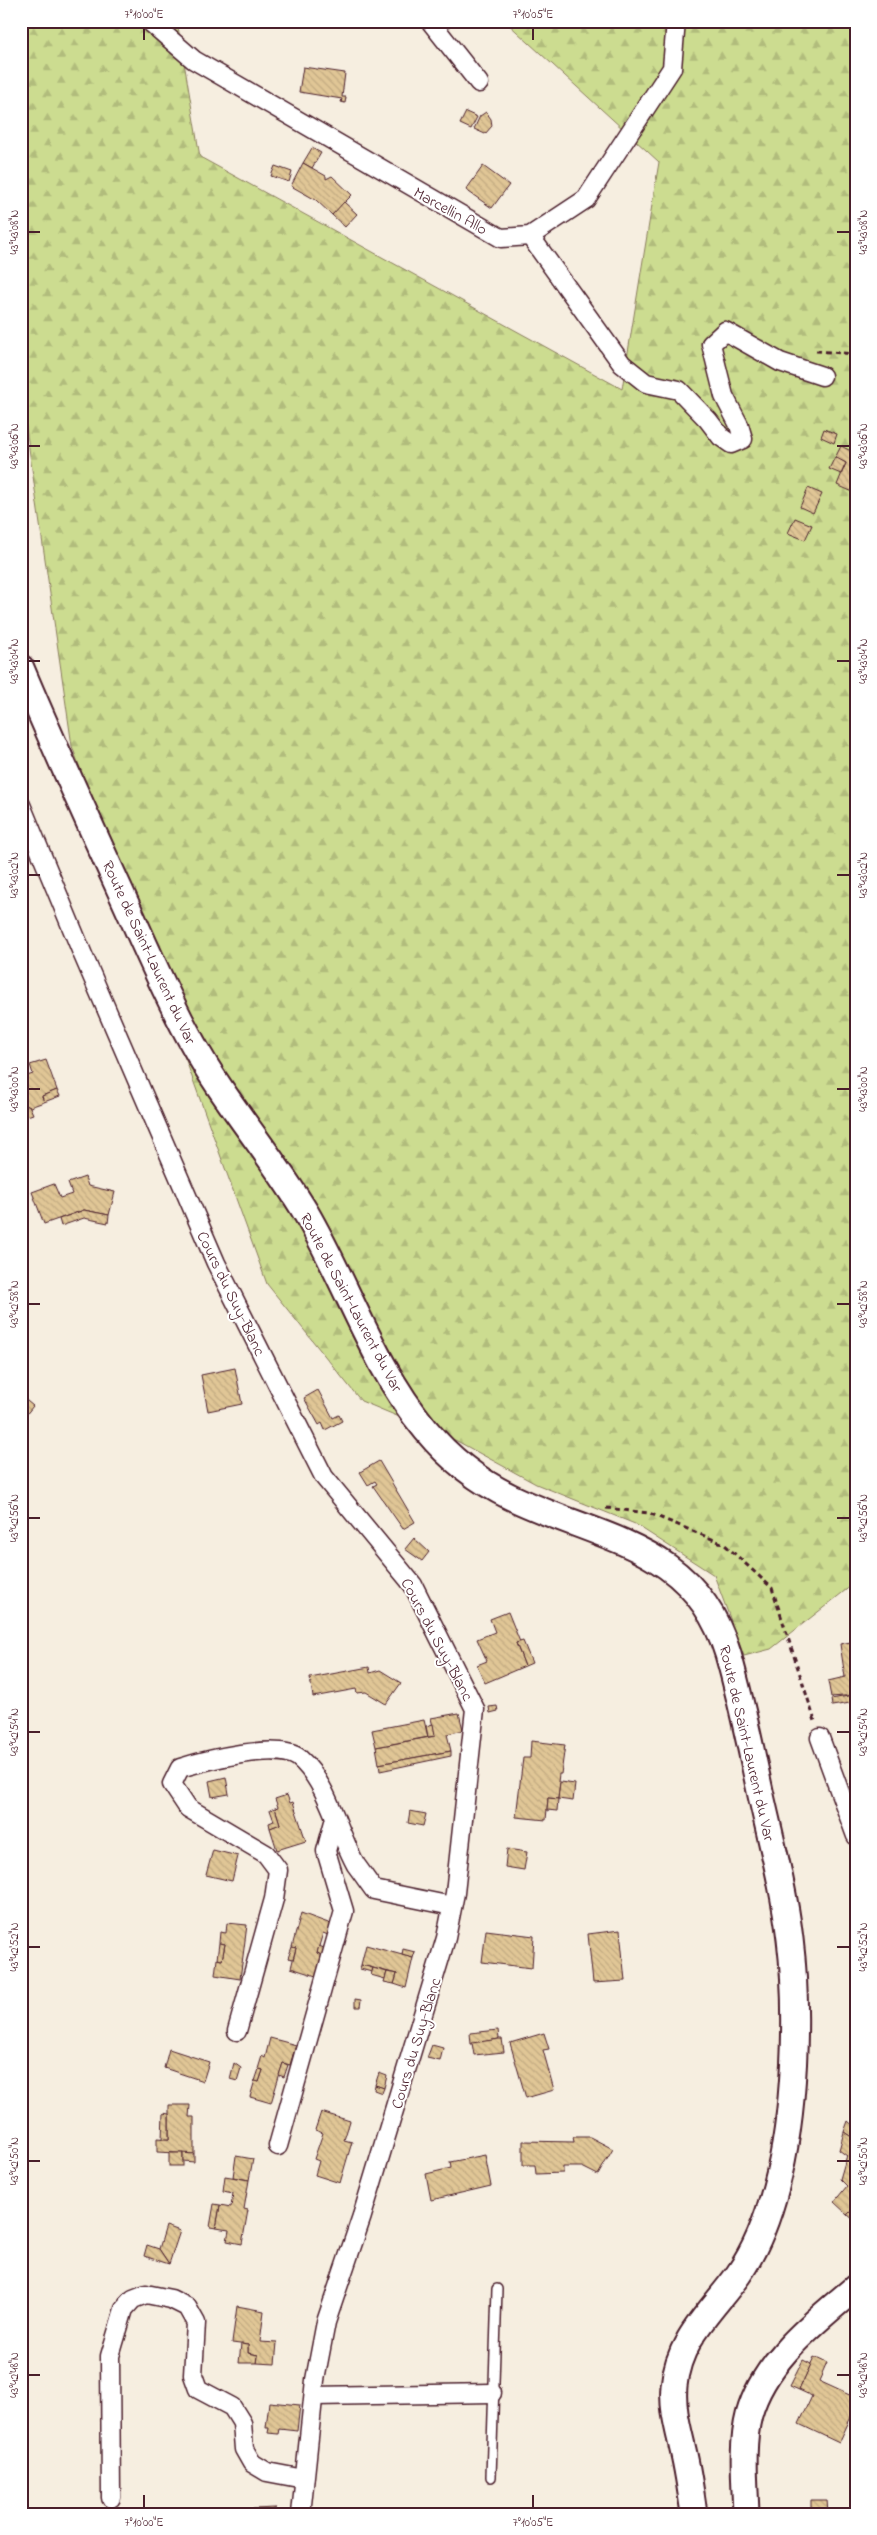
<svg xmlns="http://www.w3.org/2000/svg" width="877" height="2535" font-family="'Indie Flower',sans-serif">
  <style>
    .forest { fill: url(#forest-firs); stroke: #8b7e5e }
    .building { fill: url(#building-back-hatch); stroke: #4a1f2b }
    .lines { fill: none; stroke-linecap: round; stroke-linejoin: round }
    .service-casing { stroke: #4a1f2b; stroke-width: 12 }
    .minor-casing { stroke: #4a1f2b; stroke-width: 21 }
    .secondary-casing { stroke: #4a1f2b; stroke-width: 29 }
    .path { stroke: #4a1f2b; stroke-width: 3; stroke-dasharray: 5 4; stroke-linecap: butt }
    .service { stroke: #fff; stroke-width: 9 }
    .minor { stroke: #fff; stroke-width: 18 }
    .secondary { stroke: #fff; stroke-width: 25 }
    .ticks { fill: none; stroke: #4a1f2b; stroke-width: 2 }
    .labels { text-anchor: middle; stroke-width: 4; stroke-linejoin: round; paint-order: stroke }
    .street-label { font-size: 16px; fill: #4a1f2b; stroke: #fff }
    .neatline { fill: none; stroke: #4a1f2b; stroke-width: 2 }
    .ticks-label { font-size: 12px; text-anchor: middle; fill: #4a1f2b }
  </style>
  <defs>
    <pattern id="forest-firs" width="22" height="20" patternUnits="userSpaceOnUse" patternTransform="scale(1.25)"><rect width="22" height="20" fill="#ccdc90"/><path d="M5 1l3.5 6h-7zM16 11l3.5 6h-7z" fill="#b1bc7c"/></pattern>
    <pattern id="building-back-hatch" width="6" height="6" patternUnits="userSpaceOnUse" patternTransform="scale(1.25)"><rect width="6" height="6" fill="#e0c696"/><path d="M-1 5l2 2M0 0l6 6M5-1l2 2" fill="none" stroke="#c2aa81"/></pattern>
  </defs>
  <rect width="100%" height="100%" fill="#f6eee0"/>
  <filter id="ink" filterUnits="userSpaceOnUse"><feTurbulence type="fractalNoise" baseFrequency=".02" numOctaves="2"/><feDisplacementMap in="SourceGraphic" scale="10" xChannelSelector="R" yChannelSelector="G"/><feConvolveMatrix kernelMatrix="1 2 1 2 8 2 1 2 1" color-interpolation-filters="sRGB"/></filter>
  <g filter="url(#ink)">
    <polygon class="forest" points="21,21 177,21 200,157 622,389 659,162 505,21 856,21 856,1582 771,1649 744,1656 714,1575 635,1524 536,1484 457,1441 361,1401 267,1284 72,746 21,393"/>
    <g class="building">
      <polygon points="303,67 345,73 342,97 346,97 345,103 341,102 342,99 299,92"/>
      <polygon points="466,112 477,117 471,129 460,124"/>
      <polygon points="486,112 491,119 492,126 485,134 474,129 480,116"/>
      <polygon points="312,148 321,153 312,168 303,163"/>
      <polygon points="303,163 326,176 326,179 332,176 352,195 332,215 316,200 291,186"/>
      <polygon points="275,166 292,172 289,182 271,176"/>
      <polygon points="483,166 509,185 492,208 466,190"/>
      <polygon points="344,202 357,214 345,227 332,215"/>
      <polygon points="824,429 837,434 834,443 821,437"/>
      <polygon points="856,443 856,486 853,492 837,485 846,463 835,458 841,446 853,452"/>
      <polygon points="835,457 846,463 841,474 829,469"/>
      <polygon points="808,488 822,494 813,513 800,507"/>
      <polygon points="795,518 812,525 805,540 788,533"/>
      <polygon points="46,1060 57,1090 42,1096 44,1102 30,1107 21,1103 21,1078 33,1074 30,1065"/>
      <polygon points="57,1090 60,1096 44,1102 42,1096"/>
      <polygon points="21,1103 30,1107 33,1114 21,1118"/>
      <polygon points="85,1177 88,1186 115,1192 109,1215 84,1210 44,1224 32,1192 54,1184 60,1198 72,1194 68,1183"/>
      <polygon points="84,1210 109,1215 108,1223 84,1218 61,1226 59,1219"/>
      <polygon points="235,1368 242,1404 208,1411 201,1375"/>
      <polygon points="318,1390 333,1418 339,1415 342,1421 325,1430 322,1423 319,1425 304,1398"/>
      <polygon points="21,1396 33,1406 21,1421"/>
      <polygon points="379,1461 415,1522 403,1529 373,1486 377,1484 375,1481 368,1485 360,1472"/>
      <polygon points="414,1538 429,1552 422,1561 405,1549"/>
      <polygon points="508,1612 520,1642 516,1643 525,1666 485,1683 477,1665 487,1661 477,1639 495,1632 490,1619"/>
      <polygon points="523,1641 532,1663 525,1666 516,1643"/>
      <polygon points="856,1641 856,1695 831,1697 828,1681 845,1677 840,1644"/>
      <polygon points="369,1667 370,1673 380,1670 401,1683 386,1704 366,1692 357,1693 356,1689 313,1697 310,1678"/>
      <polygon points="854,1695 856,1702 832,1706 831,1699"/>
      <polygon points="497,1706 498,1711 490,1713 489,1707"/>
      <polygon points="459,1713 463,1730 447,1734 451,1751 379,1764 376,1747 435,1736 431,1718"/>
      <polygon points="424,1720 428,1737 376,1747 372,1730"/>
      <polygon points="433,1724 435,1736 428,1737 426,1726"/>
      <polygon points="531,1741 565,1745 561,1774 559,1774 558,1782 560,1782 558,1799 548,1798 546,1820 516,1817 523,1758 530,1758"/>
      <polygon points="451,1751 451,1756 380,1771 379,1764"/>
      <polygon points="226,1777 229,1794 212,1797 209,1781"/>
      <polygon points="560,1782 575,1784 573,1801 558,1799"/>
      <polygon points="287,1795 290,1803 293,1802 306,1841 277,1850 270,1828 280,1824 275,1808 278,1807 275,1799"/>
      <polygon points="548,1798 558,1799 557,1811 547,1810"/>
      <polygon points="275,1808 280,1824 270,1828 269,1823 274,1821 270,1810"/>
      <polygon points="410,1811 426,1814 423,1826 408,1823"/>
      <polygon points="507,1849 527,1852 524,1870 505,1867"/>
      <polygon points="213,1850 238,1856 232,1881 206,1875"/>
      <polygon points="301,1913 331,1924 328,1935 323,1933 319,1946 317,1953 322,1955 316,1976 291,1968 296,1948 292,1947"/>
      <polygon points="227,1923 247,1925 240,1979 215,1975 217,1959 222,1960 225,1944 219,1943 220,1932 226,1933"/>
      <polygon points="486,1930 534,1936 532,1968 482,1962"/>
      <polygon points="620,1930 625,1981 593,1983 588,1934"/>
      <polygon points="219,1943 225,1944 222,1960 217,1959"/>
      <polygon points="366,1945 413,1958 406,1988 394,1984 397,1974 361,1965"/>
      <polygon points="319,1946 324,1948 322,1955 317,1953"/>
      <polygon points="292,1947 296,1948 293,1959 288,1958"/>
      <polygon points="403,1949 415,1952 413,1958 402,1955"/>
      <polygon points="361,1965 373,1968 372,1972 360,1969"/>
      <polygon points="373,1968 387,1972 385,1979 371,1975"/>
      <polygon points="387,1972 397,1974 394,1984 384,1982"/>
      <polygon points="355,1999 361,2000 360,2007 355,2007"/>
      <polygon points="498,2030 499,2039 471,2044 470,2033"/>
      <polygon points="544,2033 549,2049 543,2050 554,2090 526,2098 510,2043"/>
      <polygon points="270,2038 296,2045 290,2065 283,2063 271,2103 250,2097 255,2080 259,2082 263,2070 258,2069 262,2056 265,2058"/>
      <polygon points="499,2039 502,2039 504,2052 474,2055 472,2043"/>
      <polygon points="432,2045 443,2048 440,2061 427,2058"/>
      <polygon points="169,2049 209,2062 203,2081 164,2068"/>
      <polygon points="234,2063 241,2068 237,2081 230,2079"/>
      <polygon points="283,2063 288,2065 284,2077 279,2075"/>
      <polygon points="259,2069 263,2070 259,2082 255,2081"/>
      <polygon points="379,2073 387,2076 384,2088 375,2085"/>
      <polygon points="375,2085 384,2088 382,2093 374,2090"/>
      <polygon points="169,2105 190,2105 189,2117 194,2117 194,2154 157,2152 157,2138 169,2139"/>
      <polygon points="321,2112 350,2121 344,2140 352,2142 340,2183 315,2175 319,2161 314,2159 323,2133 315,2130"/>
      <polygon points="163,2113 169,2114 169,2139 162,2139"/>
      <polygon points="848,2121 856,2128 856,2140 844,2132"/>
      <polygon points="844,2132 856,2140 856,2152 851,2159 839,2150"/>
      <polygon points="573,2137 590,2137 613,2149 598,2175 582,2167 563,2167 563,2173 536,2174 535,2165 523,2165 523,2141 574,2142"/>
      <rect x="169" y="2153" width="14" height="13"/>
      <polygon points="183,2153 194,2154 194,2162 183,2161"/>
      <polygon points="485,2155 491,2186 431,2200 426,2174 451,2168 450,2162"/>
      <polygon points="847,2155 856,2163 856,2205 847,2214 834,2202 847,2186 840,2179"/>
      <polygon points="236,2156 253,2159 249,2180 233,2177"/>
      <polygon points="225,2176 249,2180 244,2209 248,2210 242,2244 227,2241 229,2230 216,2228 220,2205 231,2207 233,2193 223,2191"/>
      <polygon points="214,2204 220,2205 216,2228 210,2227"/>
      <polygon points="856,2205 856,2222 847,2214"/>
      <polygon points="166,2226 180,2231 169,2264 159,2249"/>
      <polygon points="147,2245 159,2249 169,2264 144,2256"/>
      <polygon points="237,2306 264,2311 260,2342 277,2343 275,2364 257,2363 258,2355 248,2353 248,2345 232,2343"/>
      <polygon points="241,2344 248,2345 248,2353 258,2355 257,2363 239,2363"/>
      <polygon points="814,2357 827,2363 819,2381 856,2398 856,2406 839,2443 799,2424 812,2396 799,2390"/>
      <polygon points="803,2360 811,2364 799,2390 790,2386"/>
      <polygon points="269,2402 300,2405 297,2431 279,2429 278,2434 268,2433 269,2428 266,2428"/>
      <polygon points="811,2500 827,2500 828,2514 811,2514"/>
      <polygon points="276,2508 268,2514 253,2514 253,2509"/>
    </g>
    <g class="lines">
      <defs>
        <polyline id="service" points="491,2477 497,2289"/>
        <g id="minor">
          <polyline points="149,21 194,60 501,238 530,236 586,199 672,68 676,21"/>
          <polyline points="430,21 479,83"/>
          <polyline points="530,236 622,364 646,383 679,390 708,420 721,437 731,444 743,439 739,425 724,396 711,344 725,331 780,362 822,376"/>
          <polyline points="21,805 83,955 216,1263 324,1477 413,1585 475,1709 455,1893 446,1938 362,2216 326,2322 315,2380 301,2514"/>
          <polyline points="820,1738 856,1836"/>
          <path d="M237,2031L274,1899L278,1870L266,1854L188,1808L172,1784L180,1768C203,1761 279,1741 299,1758C328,1783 338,1833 356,1865C362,1873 368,1882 374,1890L452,1906"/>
          <polyline points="278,2146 344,1911 326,1851 335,1818"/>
          <polyline points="314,2396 492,2393"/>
          <polyline points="111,2498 110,2356 124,2309 133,2299 146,2294 171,2299 187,2307 196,2323 193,2375 198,2389 232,2407 242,2423 244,2449 252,2463 267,2472 304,2479"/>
        </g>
        <g id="secondary">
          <path d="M21,668C52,742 85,814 118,886C142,938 164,992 192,1042C225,1103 271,1154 306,1213C348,1285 373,1366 426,1430C449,1458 478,1481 511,1497C600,1540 695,1544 728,1654C741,1699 750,1745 760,1791C771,1840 784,1889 790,1939C799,2012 795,2116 776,2187C768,2218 757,2248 738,2275C712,2311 678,2339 674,2386C672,2408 678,2428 683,2450C688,2471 691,2492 694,2514"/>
          <path d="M746,2514C745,2482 741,2446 749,2415C764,2360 815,2322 856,2287"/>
        </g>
      </defs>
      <use href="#service" class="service-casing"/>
      <use href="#minor" class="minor-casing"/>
      <use href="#secondary" class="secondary-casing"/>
      <g class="path">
        <polyline points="816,351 856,354"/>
        <polyline points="606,1508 649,1513 724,1544 772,1588 815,1721"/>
      </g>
      <use href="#service" class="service"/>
      <use href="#minor" class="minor"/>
      <use href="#secondary" class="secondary"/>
    </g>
  </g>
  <path class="ticks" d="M144,28V40M533,28V40M28,232H40M837,232H850M28,446H40M837,446H850M28,661H40M837,661H850M28,875H40M837,875H850M28,1089H40M837,1089H850M28,1304H40M837,1304H850M28,1518H40M837,1518H850M28,1732H40M837,1732H850M28,1947H40M837,1947H850M28,2161H40M837,2161H850M28,2375H40M837,2375H850M144,2495V2508M533,2495V2508"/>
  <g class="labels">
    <g class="street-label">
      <text transform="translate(451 210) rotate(29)" y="6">Marcellin Allo</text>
      <text transform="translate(150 952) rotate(65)" y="6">Route de Saint-Laurent du Var</text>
      <text transform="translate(232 1293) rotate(64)" y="6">Cours du Suy-Blanc</text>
      <text transform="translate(352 1302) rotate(62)" y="6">Route de Saint-Laurent du Var</text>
      <text transform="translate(438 1639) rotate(62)" y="6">Cours du Suy-Blanc</text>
      <text transform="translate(748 1743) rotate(77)" y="6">Route de Saint-Laurent du Var</text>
      <text transform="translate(415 2043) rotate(-73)" y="6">Cours du Suy-Blanc</text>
    </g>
  </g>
  <rect width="877" height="2535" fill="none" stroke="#fff" stroke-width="55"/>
  <rect x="28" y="28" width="822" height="2480" class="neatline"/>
  <g class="ticks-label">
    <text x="144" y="18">7°10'00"E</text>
    <text x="533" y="18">7°10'05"E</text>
    <text transform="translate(14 232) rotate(-90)" y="4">43°43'08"N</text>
    <text transform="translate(863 232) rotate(-90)" y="4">43°43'08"N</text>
    <text transform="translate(14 446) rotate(-90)" y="4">43°43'06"N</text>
    <text transform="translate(863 446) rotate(-90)" y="4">43°43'06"N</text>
    <text transform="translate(14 661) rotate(-90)" y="4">43°43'04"N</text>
    <text transform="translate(863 661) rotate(-90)" y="4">43°43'04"N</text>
    <text transform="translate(14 875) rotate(-90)" y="4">43°43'02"N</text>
    <text transform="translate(863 875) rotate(-90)" y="4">43°43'02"N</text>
    <text transform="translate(14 1089) rotate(-90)" y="4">43°43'00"N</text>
    <text transform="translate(863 1089) rotate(-90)" y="4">43°43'00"N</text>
    <text transform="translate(14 1304) rotate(-90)" y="4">43°42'58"N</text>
    <text transform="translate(863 1304) rotate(-90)" y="4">43°42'58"N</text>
    <text transform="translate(14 1518) rotate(-90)" y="4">43°42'56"N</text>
    <text transform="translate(863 1518) rotate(-90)" y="4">43°42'56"N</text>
    <text transform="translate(14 1732) rotate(-90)" y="4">43°42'54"N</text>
    <text transform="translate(863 1732) rotate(-90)" y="4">43°42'54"N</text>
    <text transform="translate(14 1947) rotate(-90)" y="4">43°42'52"N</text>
    <text transform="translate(863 1947) rotate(-90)" y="4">43°42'52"N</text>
    <text transform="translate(14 2161) rotate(-90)" y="4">43°42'50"N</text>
    <text transform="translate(863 2161) rotate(-90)" y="4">43°42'50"N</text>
    <text transform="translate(14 2375) rotate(-90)" y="4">43°42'48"N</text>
    <text transform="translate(863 2375) rotate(-90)" y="4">43°42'48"N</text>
    <text x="144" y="2526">7°10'00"E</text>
    <text x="533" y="2526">7°10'05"E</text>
  </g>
</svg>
